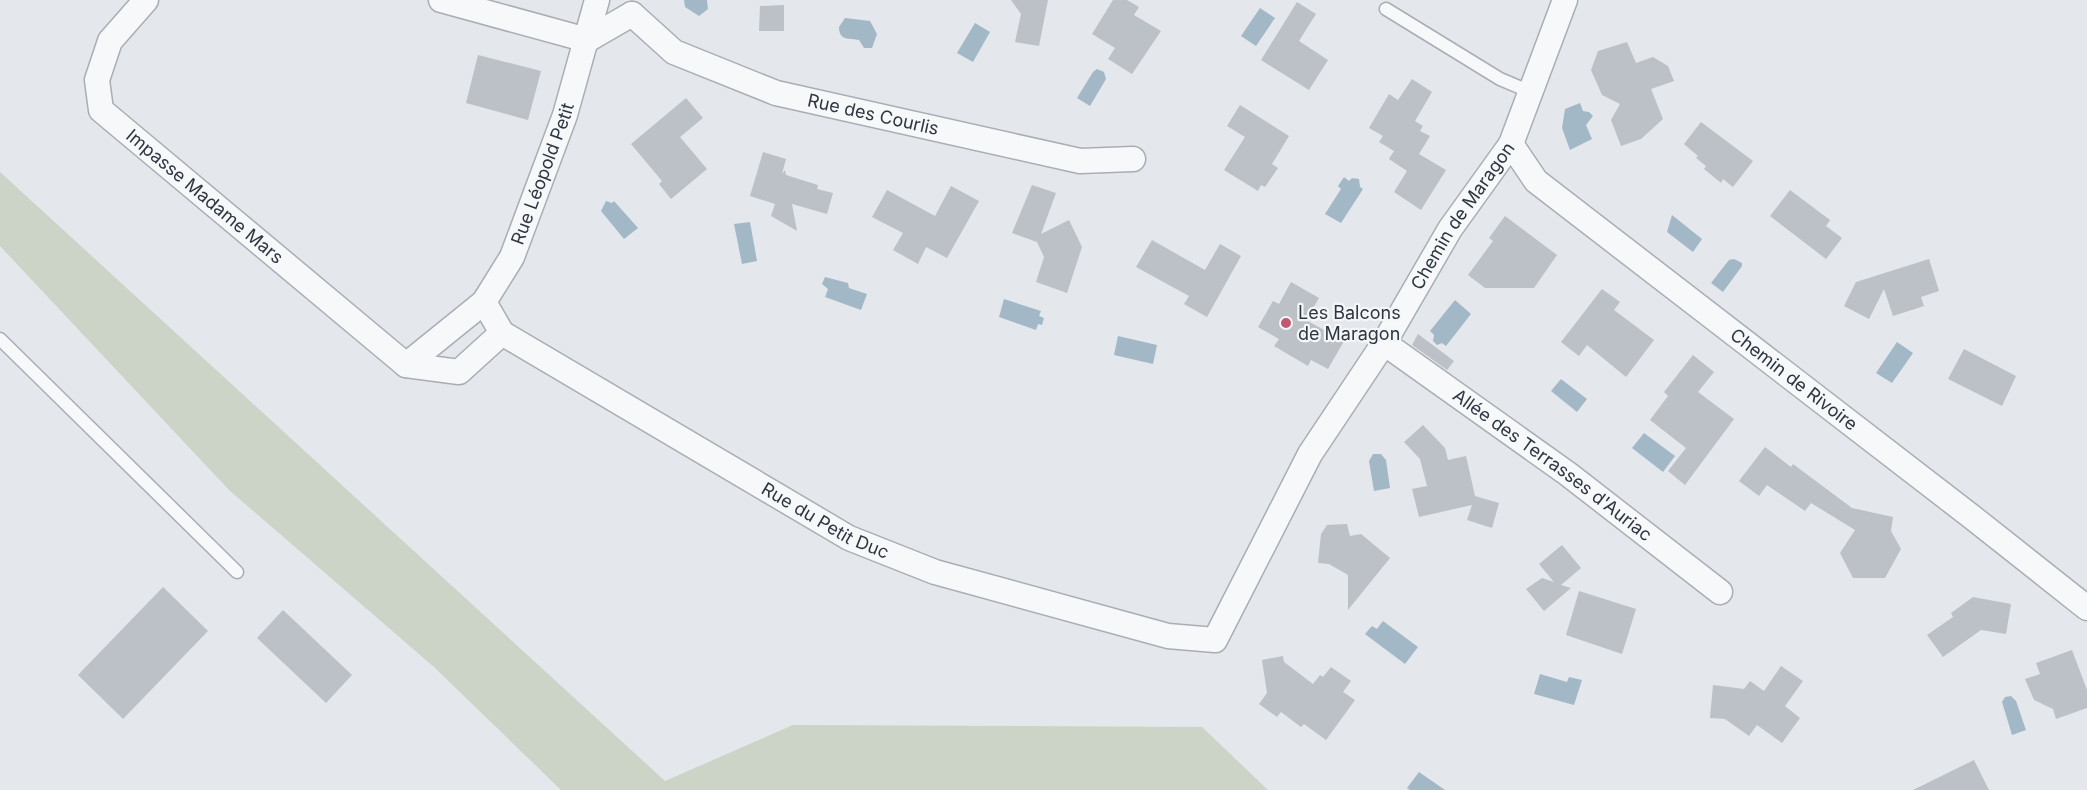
<svg xmlns="http://www.w3.org/2000/svg" width="2087" height="790" font-family="Inter,sans-serif">
  <style>
    .green { fill: #cbd4c6 }
    .water { fill: #a3b8c7 }
    .building { fill: #bcc1c7 }
    .lines { fill: none; stroke-linecap: round; stroke-linejoin: round }
    .lane-casing { stroke: #a9aeb5; stroke-width: 15 }
    .street-casing { stroke: #a9aeb5; stroke-width: 27 }
    .lane { stroke: #f7f8f9; stroke-width: 12 }
    .street { stroke: #f7f8f9; stroke-width: 24 }
    .poi-dot { fill: #c35670; stroke: #f4f6f8; stroke-width: 2 }
    .labels { text-anchor: middle; stroke-width: 4.5; stroke-linejoin: round; paint-order: stroke }
    .street-label { font-size: 18px; fill: #2d3642; stroke: #f4f6f8 }
    .poi-label { font-size: 18px; fill: #2d3642; stroke: #f4f6f8; text-anchor: start }
  </style>
  <rect width="100%" height="100%" fill="#e4e7eb"/>
  <polygon class="green" points="0,172 665,781 793,725 1202,727 1268,790 561,790 434,667 229,490 0,246"/>
  <g class="water">
    <polygon points="684,0 707,0 708,9 699,16 685,7"/>
    <polygon points="1260,8 1275,18 1256,46 1241,36"/>
    <path d="M845,18L870,21L877,34L872,48H864L859,40C849,38 839,41 839,27Z"/>
    <polygon points="975,23 990,32 973,62 957,53"/>
    <polygon points="1097,69 1104,72 1106,79 1090,106 1077,98 1093,72"/>
    <polygon points="1580,103 1583,111 1589,112 1593,116 1586,125 1592,139 1570,150 1562,128 1565,109"/>
    <polygon points="1344,177 1349,181 1352,178 1359,179 1360,187 1363,189 1341,223 1325,214 1341,189 1338,186"/>
    <polygon points="606,201 612,203 614,201 638,228 624,239 601,211"/>
    <polygon points="1672,215 1702,239 1693,252 1667,232"/>
    <polygon points="750,222 757,261 742,264 734,224"/>
    <polygon points="1734,259 1742,263 1742,266 1723,292 1711,283 1729,260"/>
    <polygon points="825,277 848,283 849,288 867,294 861,310 825,297 828,289 822,284"/>
    <polygon points="1004,299 1041,311 1039,316 1044,318 1042,325 1038,324 1036,330 999,317"/>
    <polygon points="1455,300 1471,314 1446,346 1442,343 1437,345 1433,341 1434,335 1430,331"/>
    <polygon points="1118,336 1157,345 1153,364 1114,355"/>
    <polygon points="1897,342 1913,353 1892,383 1876,373"/>
    <polygon points="1561,379 1587,399 1577,412 1551,391"/>
    <polygon points="1644,433 1675,456 1663,472 1632,448"/>
    <polygon points="1373,454 1381,454 1386,460 1390,488 1374,491 1369,461"/>
    <polygon points="1383,621 1418,647 1405,664 1365,634 1372,626 1377,629"/>
    <polygon points="1540,674 1567,682 1569,677 1582,680 1574,705 1534,694"/>
    <polygon points="2011,696 2016,701 2026,730 2012,735 2002,702 2005,697"/>
    <polygon points="1419,772 1445,790 1410,790 1407,788"/>
  </g>
  <g class="building">
    <polygon points="1011,0 1048,0 1039,46 1015,42 1021,14"/>
    <polygon points="1113,0 1127,0 1139,7 1134,15 1161,31 1132,74 1108,59 1115,48 1092,34"/>
    <polygon points="1297,2 1316,14 1299,41 1328,60 1309,90 1261,60"/>
    <polygon points="784,5 784,31 759,31 760,6"/>
    <polygon points="1627,42 1636,63 1653,57 1668,66 1674,81 1651,89 1663,119 1641,139 1621,146 1611,120 1620,104 1602,95 1591,70 1598,51"/>
    <polygon points="478,55 541,71 528,120 466,103"/>
    <polygon points="1412,79 1432,92 1415,121 1423,126 1420,131 1430,136 1419,154 1446,170 1421,210 1394,192 1407,171 1389,159 1394,151 1379,142 1383,136 1369,128 1389,94 1398,100"/>
    <polygon points="686,98 703,118 680,137 707,169 671,199 659,184 662,181 631,144"/>
    <polygon points="1240,105 1289,136 1272,164 1278,168 1265,187 1261,185 1258,191 1224,170 1245,137 1227,126"/>
    <polygon points="1701,122 1753,161 1733,187 1723,179 1721,183 1704,169 1706,166 1696,158 1698,156 1684,144"/>
    <polygon points="763,152 786,159 782,174 785,170 786,175 818,185 817,189 833,193 827,214 792,204 797,231 771,216 775,204 750,196"/>
    <polygon points="1032,185 1056,193 1041,234 1069,220 1082,247 1067,293 1036,282 1044,257 1037,242 1012,233"/>
    <polygon points="951,186 979,201 947,258 926,247 918,264 893,250 903,233 872,217 887,190 935,216"/>
    <polygon points="1790,190 1830,220 1826,226 1842,238 1826,259 1770,216"/>
    <polygon points="1505,216 1557,255 1534,288 1485,288 1468,275 1493,241 1489,238"/>
    <polygon points="1152,240 1205,270 1220,244 1241,256 1207,317 1184,304 1189,296 1136,267"/>
    <polygon points="1929,259 1939,291 1921,297 1924,306 1893,316 1884,289 1869,319 1844,306 1856,282"/>
    <polygon points="1291,282 1319,298 1306,320 1344,341 1328,369 1311,360 1308,366 1274,346 1279,339 1258,327 1273,301 1279,304"/>
    <polygon points="1602,289 1620,302 1614,310 1654,340 1626,377 1587,345 1579,356 1561,342"/>
    <polygon points="1418,334 1454,361 1447,370 1412,345"/>
    <polygon points="1964,349 2016,376 2002,406 1948,379"/>
    <polygon points="1693,355 1714,372 1698,392 1734,419 1685,485 1668,471 1686,448 1650,420 1668,396 1664,392"/>
    <polygon points="1423,425 1445,448 1448,460 1466,456 1475,496 1499,503 1492,528 1467,520 1472,505 1419,517 1412,489 1427,486 1420,459 1404,442"/>
    <polygon points="1765,447 1791,467 1793,464 1852,508 1893,517 1891,531 1901,549 1885,578 1853,578 1840,553 1855,530 1811,503 1805,511 1767,485 1759,496 1739,481"/>
    <polygon points="1347,524 1350,536 1361,534 1390,558 1348,610 1348,575 1329,564 1318,563 1321,534 1327,525"/>
    <polygon points="1562,545 1581,568 1561,585 1571,588 1544,611 1526,589 1542,578 1554,582 1539,564"/>
    <polygon points="163,587 208,631 123,719 78,675"/>
    <polygon points="1579,591 1636,609 1622,654 1566,635"/>
    <polygon points="1973,597 2011,604 2006,634 1981,630 1943,657 1927,635 1953,617 1951,613"/>
    <polygon points="283,610 352,675 326,703 257,638"/>
    <polygon points="2072,650 2087,690 2087,708 2056,719 2053,709 2034,700 2025,679 2040,674 2036,663"/>
    <polygon points="1283,656 1284,662 1313,684 1320,675 1323,677 1331,667 1351,681 1343,692 1355,700 1326,740 1304,724 1301,727 1281,712 1277,717 1259,704 1267,693 1262,660"/>
    <polygon points="1781,666 1803,681 1785,706 1800,718 1782,743 1757,725 1749,736 1725,719 1710,718 1713,685 1744,689 1750,681 1764,691"/>
    <polygon points="1974,760 1989,790 1913,790"/>
  </g>
  <g class="lines">
    <defs>
      <g id="lane">
        <polyline points="1386,9 1500,79 1531,92"/>
        <polyline points="0,339 237,572"/>
      </g>
      <g id="street">
        <path id="s1" d="M146,0L110,41L97,80L101,110L406,365L459,372L502,333"/>
        <polyline points="441,0 587,40 632,14"/>
        <path id="s2" d="M632,14L674,52L776,93L1080,161L1133,159"/>
        <path id="s3" d="M1511,144L1536,181L1972,517L2087,608"/>
        <path id="s4" d="M484,302L502,333L849,538L935,572L1168,636L1215,640L1310,454L1384,343L1450,229L1511,144L1565,0"/>
        <path id="s5" d="M1384,343L1568,474L1720,592"/>
        <path id="s6" d="M406,365L484,302L512,257L565,115L597,0"/>
      </g>
    </defs>
    <use href="#lane" class="lane-casing"/>
    <use href="#street" class="street-casing"/>
    <use href="#lane" class="lane"/>
    <use href="#street" class="street"/>
  </g>
  <circle class="poi-dot" cx="1286" cy="323" r="6"/>
  <g class="labels">
    <g class="street-label">
      <text dy="6" stroke="none"><textPath href="#s2" startOffset="266">Rue des Courlis</textPath></text>
      <text dy="6" stroke="none"><textPath href="#s6" startOffset="242">Rue Léopold Petit</textPath></text>
      <text dy="6" stroke="none"><textPath href="#s1" startOffset="261">Impasse Madame Mars</textPath></text>
      <text dy="6" stroke="none"><textPath href="#s4" startOffset="1312">Chemin de Maragon</textPath></text>
      <text dy="6" stroke="none"><textPath href="#s3" startOffset="370">Chemin de Rivoire</textPath></text>
      <text dy="6" stroke="none"><textPath href="#s5" startOffset="208">Allée des Terrasses d'Auriac</textPath></text>
      <text dy="6" stroke="none"><textPath href="#s4" startOffset="410">Rue du Petit Duc</textPath></text>
    </g>
    <g class="poi-label">
      <text x="1298" y="319">Les Balcons<tspan x="1298" dy="21">de Maragon</tspan></text>
    </g>
  </g>
</svg>
